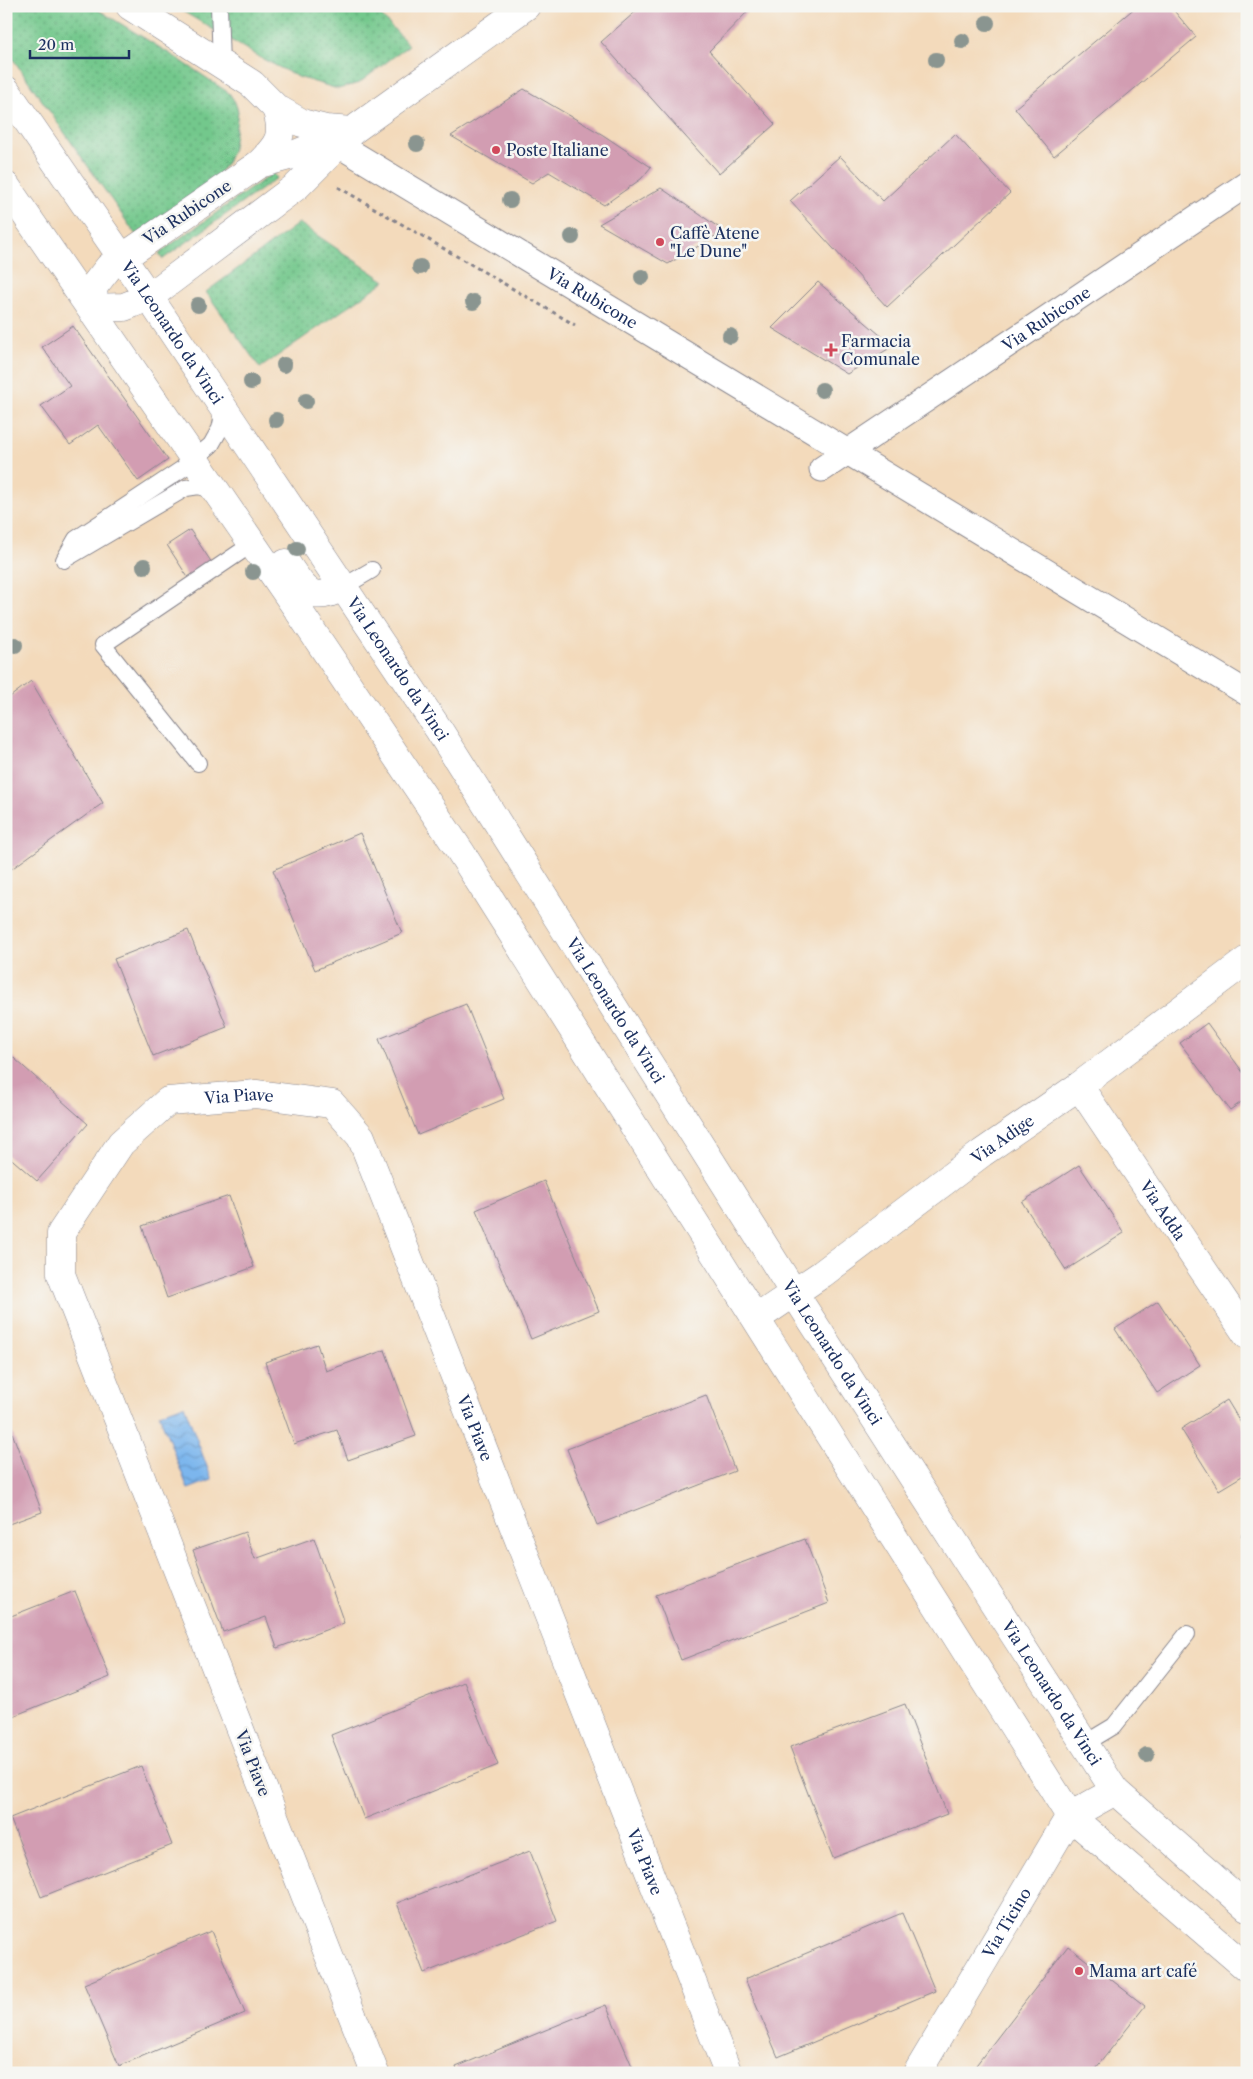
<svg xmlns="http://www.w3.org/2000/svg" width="1253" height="2079" font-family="'Libre Caslon Text',serif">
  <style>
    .grass { fill: url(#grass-dots); stroke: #477c75 }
    .water { fill: url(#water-waves); stroke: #4c72a6 }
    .building { fill: #d29db2 }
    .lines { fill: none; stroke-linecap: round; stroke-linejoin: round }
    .service-casing { stroke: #87848c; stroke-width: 18 }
    .pedestrian-casing { stroke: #87848c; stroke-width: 27 }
    .minor-casing { stroke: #87848c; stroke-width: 29 }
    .tertiary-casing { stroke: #87848c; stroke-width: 29 }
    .path { stroke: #87848c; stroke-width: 3; stroke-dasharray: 4 4; stroke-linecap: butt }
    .service { stroke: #fff; stroke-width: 16 }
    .pedestrian { stroke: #fff; stroke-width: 25 }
    .minor { stroke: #fff; stroke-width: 28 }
    .tertiary { stroke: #fff; stroke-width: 28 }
    .tree { fill: #8a9590 }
    .poi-dot { fill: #d1495b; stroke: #f6f6f2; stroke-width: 2 }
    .labels { text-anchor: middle; stroke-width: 5; stroke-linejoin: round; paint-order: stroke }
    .poi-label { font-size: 16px; fill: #1b2f5e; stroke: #f6f6f2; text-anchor: start }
    .street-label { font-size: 16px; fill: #1b2f5e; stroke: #f6f6f2 }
  </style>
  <defs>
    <pattern id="grass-dots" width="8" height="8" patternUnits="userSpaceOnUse" patternTransform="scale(1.25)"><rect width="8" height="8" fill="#73c88c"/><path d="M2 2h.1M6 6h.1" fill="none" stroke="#5ea376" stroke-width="1.8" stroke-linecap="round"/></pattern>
    <pattern id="water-waves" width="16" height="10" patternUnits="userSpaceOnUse" patternTransform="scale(1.25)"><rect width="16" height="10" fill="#7cb6ed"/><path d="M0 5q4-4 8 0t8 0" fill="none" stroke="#6594c3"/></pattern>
  </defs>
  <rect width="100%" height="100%" fill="#f6f6f2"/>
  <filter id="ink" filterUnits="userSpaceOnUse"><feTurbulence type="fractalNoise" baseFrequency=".02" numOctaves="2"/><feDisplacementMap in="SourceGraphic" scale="10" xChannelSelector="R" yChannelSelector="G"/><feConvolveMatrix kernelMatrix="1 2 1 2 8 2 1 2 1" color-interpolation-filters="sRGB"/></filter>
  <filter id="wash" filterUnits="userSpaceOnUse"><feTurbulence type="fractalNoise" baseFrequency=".0096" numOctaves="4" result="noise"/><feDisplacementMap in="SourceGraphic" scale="20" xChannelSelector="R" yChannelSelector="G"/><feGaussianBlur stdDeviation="1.12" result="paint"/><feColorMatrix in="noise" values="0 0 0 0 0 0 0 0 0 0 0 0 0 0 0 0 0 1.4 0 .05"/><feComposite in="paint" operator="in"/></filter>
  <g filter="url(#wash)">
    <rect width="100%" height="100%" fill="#f3dabb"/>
    <g class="grass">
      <polygon points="6,6 92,6 180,60 229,93 235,102 238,111 233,148 228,161 214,180 136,235 6,49"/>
      <polygon points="174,6 372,6 409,45 359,83 338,89 298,77 261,58"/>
      <polygon points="273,173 277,178 163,259 159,253"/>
      <polygon points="299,223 385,281 260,368 206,292"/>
    </g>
    <polygon class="water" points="184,1405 212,1480 188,1489 159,1414"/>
    <g id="blocks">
      <g class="building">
        <polygon points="642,6 753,6 709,51 775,124 719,174 601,42"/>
        <polygon points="1137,6 1170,6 1196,37 1054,156 1015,108"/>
        <polygon points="524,89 603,135 651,167 641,179 604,205 549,172 532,183 451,136"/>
        <polygon points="955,134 1010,193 887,307 790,201 840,156 883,201"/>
        <polygon points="661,188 724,231 668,264 599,224"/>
        <polygon points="818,282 893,346 847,374 772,328"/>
        <polygon points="73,326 168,460 138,481 98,425 70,445 41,406 70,386 42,347"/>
        <polygon points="190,530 212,563 189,579 167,545"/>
        <polygon points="31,681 103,803 10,870 6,865 6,700"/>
        <polygon points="360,833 402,933 315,970 273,870"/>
        <polygon points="188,930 227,1027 153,1056 114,959"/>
        <polygon points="466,1004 504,1099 418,1135 379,1039"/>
        <polygon points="1207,1023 1247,1078 1247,1098 1230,1110 1180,1043"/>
        <polygon points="6,1051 88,1124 37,1181 6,1154"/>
        <polygon points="1079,1165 1124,1233 1066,1270 1022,1202"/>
        <polygon points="544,1181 599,1311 531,1339 476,1210"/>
        <polygon points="229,1196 254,1267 167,1298 142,1226"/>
        <polygon points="1158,1301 1200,1365 1157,1393 1115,1329"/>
        <polygon points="317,1344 326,1371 385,1350 416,1436 348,1460 337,1430 294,1444 265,1362"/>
        <polygon points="706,1395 735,1471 597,1525 567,1449"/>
        <polygon points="1227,1400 1247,1433 1247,1473 1219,1490 1181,1429"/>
        <polygon points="8,1422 42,1512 6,1525 6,1423"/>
        <polygon points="1247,1531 1247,1543 1241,1535"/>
        <polygon points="245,1532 255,1559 314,1538 344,1623 277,1648 266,1617 223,1632 193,1550"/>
        <polygon points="805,1539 829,1603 681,1660 656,1595"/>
        <polygon points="75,1591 110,1677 6,1719 6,1618"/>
        <polygon points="464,1682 498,1765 364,1819 331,1735"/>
        <polygon points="905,1704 947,1814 833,1858 790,1747"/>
        <polygon points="141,1766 172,1845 41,1897 10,1818"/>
        <polygon points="530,1851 557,1921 424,1973 397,1903"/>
        <polygon points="902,1913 935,1991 778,2057 745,1979"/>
        <polygon points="211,1931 245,2013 119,2066 84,1984"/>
        <polygon points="1068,1946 1145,2006 1092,2073 970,2073"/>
        <polygon points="606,2005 635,2073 458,2073 456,2067"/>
      </g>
    </g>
  </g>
  <g filter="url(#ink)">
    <use href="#blocks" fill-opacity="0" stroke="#87848c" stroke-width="1"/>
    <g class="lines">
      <defs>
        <g id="service">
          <polyline points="219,6 221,64"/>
          <polyline points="67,558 186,488 199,486 215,491"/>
          <polyline points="64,560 76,539 182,469 211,445 220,429 222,420 220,406"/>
          <polyline points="343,587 372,570"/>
          <polyline points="198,763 103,645 252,544"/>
          <polyline points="1084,1744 1114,1726 1187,1634"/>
        </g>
        <g id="pedestrian">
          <path id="s1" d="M339,145L1247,693"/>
          <path id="s2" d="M822,469L1247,184"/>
        </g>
        <g id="minor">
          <polyline points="130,6 252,84 276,108 302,123 326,129 352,131"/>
          <path d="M276,108C285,136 279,144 259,164L109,267L94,286L91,308L124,307L149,297L297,186L352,131L526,6"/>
          <polyline points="259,164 293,155 343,135"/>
          <path id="s3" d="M1079,1086L1247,1335"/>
          <path id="s4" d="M757,1318L822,1274L982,1153L1079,1086L1247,960"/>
          <path id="s5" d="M375,2073L61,1274V1233L121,1143L168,1101L256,1094L332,1104L361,1137L728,2073"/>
          <path id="s6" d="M917,2073L1070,1816L1115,1791"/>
        </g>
        <g id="tertiary">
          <path id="s7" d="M6,90L149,297L439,730L794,1293L1115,1791L1247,1907"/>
          <polyline points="6,186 298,610 460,851 1070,1816 1247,1968"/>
          <path d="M286,563C304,589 310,605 343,587"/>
        </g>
      </defs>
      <use href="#service" class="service-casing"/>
      <use href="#pedestrian" class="pedestrian-casing"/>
      <use href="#minor" class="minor-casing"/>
      <use href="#tertiary" class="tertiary-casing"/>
      <polyline class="path" points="338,187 575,325"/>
      <use href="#service" class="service"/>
      <use href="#pedestrian" class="pedestrian"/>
      <use href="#minor" class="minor"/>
      <use href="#tertiary" class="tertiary"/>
    </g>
    <g class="tree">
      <circle cx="987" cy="23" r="8"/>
      <circle cx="962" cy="41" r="8"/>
      <circle cx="936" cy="60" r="8"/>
      <circle cx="417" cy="144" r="8"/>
      <circle cx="510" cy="200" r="8"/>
      <circle cx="572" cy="237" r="8"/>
      <circle cx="420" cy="267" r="8"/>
      <circle cx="642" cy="277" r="8"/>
      <circle cx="473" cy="302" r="8"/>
      <circle cx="198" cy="305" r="8"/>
      <circle cx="730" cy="336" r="8"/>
      <circle cx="284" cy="365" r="8"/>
      <circle cx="251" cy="382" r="8"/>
      <circle cx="822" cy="390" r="8"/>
      <circle cx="306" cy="401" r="8"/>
      <circle cx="276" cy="420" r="8"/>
      <circle cx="297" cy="549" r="8"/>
      <circle cx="144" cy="566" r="8"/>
      <circle cx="253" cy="572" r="8"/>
      <circle cx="15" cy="645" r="8"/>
      <circle cx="1147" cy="1755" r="8"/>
    </g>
  </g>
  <g class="poi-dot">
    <circle cx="496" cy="150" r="5"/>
    <circle cx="660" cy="242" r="5"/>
    <path d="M828.5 342.5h5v5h5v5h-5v5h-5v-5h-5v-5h5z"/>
    <circle cx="1079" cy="1971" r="5"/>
  </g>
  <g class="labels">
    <g class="poi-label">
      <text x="506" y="156">Poste Italiane</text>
      <text x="670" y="239">Caffè Atene<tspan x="670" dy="18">"Le Dune"</tspan></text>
      <text x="841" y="347">Farmacia<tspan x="841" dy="18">Comunale</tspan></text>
      <text x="1089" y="1977">Mama art café</text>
    </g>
    <g class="street-label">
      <text transform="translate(187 212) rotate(-34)" y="6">Via Rubicone</text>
      <text dy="6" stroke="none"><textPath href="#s1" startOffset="296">Via Rubicone</textPath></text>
      <text dy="6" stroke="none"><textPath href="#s2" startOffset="270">Via Rubicone</textPath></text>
      <text dy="6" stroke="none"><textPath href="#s7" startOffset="294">Via Leonardo da Vinci</textPath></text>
      <text dy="6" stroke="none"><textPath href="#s7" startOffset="699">Via Leonardo da Vinci</textPath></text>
      <text dy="6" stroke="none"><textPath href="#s7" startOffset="1104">Via Leonardo da Vinci</textPath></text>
      <text dy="6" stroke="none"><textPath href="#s5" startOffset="1142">Via Piave</textPath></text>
      <text dy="6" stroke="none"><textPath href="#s4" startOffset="304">Via Adige</textPath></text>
      <text dy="6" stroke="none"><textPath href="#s3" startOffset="150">Via Adda</textPath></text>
      <text dy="6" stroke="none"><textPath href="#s7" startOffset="1509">Via Leonardo da Vinci</textPath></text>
      <text dy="6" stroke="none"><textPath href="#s5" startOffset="1592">Via Piave</textPath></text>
      <text dy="6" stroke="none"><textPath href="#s7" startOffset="1914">Via Leonardo da Vinci</textPath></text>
      <text transform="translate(253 1763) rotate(69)" y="6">Via Piave</text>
      <text dy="6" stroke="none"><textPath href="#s5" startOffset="2058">Via Piave</textPath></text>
      <text dy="6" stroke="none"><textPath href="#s6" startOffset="175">Via Ticino</textPath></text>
    </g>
  </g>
  <rect width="1253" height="2079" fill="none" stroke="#f6f6f2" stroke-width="25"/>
  <path d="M30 50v8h99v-8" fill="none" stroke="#1b2f5e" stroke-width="2.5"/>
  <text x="38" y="50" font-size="15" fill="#1b2f5e" stroke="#f6f6f2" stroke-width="4" paint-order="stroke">20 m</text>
</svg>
